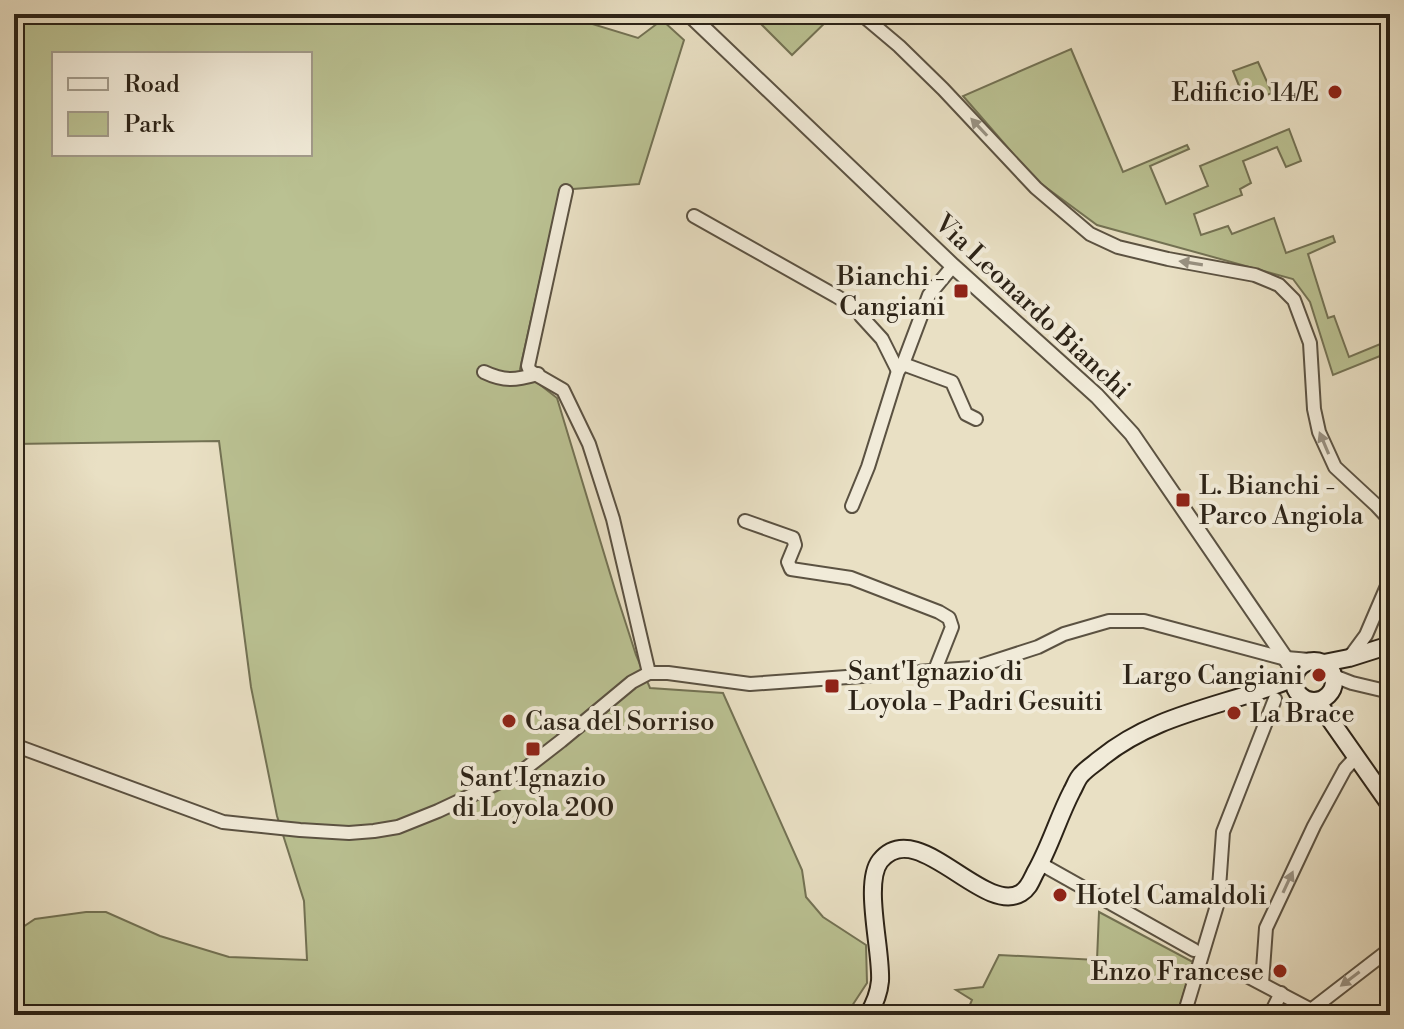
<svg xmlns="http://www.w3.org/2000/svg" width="1404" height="1029" font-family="'Libre Bodoni',serif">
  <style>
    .green { fill: #bac192; stroke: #737254; stroke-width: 2; fill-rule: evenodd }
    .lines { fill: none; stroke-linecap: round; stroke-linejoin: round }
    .minor-casing { stroke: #5b5242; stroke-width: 16 }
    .tertiary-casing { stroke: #5b5242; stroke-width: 18 }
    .secondary-casing { stroke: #2c2317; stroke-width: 20 }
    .minor { stroke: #f1ebd9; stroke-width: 12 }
    .tertiary { stroke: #f1ebd9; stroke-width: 14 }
    .secondary { stroke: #f1ebd9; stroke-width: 16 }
    .oneway { fill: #989182 }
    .poi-dot { fill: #8f2418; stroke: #f1ebd9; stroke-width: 3 }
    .labels { text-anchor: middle; stroke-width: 8; stroke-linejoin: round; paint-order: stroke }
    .poi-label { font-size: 26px; fill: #2c2317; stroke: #f1ebd9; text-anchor: start }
    .street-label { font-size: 26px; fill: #2c2317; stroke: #f1ebd9 }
  </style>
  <rect width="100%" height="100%" fill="#e9e0c4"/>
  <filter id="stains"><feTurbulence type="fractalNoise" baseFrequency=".0025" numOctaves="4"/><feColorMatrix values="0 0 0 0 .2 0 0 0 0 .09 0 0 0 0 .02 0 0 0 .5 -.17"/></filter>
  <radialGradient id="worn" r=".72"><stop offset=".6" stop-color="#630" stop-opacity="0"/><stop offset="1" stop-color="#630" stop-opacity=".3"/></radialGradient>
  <g class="green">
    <path d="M14,14H475L478,18L563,15L638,38L662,20L684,40L639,184L560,190L520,369L557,398L616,593L636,655L650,688L723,693L802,870L806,897L823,917L866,945L867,983L846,1015H14V933L35,919L86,912H106L160,936L229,957L307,960L304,901L277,816L251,687L219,441L14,444ZM54,54H310V154H54Z"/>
    <polygon points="751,14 834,14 792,55"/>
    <polygon points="1071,49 1123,172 1187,145 1189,149 1150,166 1166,204 1208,186 1200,166 1289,129 1301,161 1286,167 1277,147 1243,161 1251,183 1240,189 1242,195 1194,214 1201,235 1228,226 1232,234 1274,218 1286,253 1333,236 1335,242 1308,254 1328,318 1334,316 1349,357 1390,340 1390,352 1333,375 1310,302 1293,279 1097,225 1036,180 963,96"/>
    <polygon points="1258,62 1272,93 1246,103 1233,71"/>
    <polygon points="1099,912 1193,962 1177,1015 1042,1015 1037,1012 1029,1015 974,1015 969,1007 972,1000 956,990 983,987 999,955 1097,960"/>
  </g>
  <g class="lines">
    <defs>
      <g id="minor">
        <polyline points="861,14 899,46 943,89 1036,188 1090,234 1118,247 1168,259 1255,275 1279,285 1294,300 1310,343 1314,409 1319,432 1335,467 1376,505 1389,519 1390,524"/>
        <polyline points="566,191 528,366 530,371 563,390 589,444 613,519 649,673"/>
        <polyline points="694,216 836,296 859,310 861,316 882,339 898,371"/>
        <polyline points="903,364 952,382 966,414 976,419"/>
        <path d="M484,372C505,382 516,380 538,374"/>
        <polyline points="852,506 868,467 898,371 903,364 929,295 953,266"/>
        <polyline points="745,521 793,538 795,545 788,562 791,569 851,578 939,612 949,618 952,627 935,670"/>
        <polyline points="1349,658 1366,635 1390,579"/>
        <polyline points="1334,676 1352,683 1390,692"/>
        <polyline points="14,745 223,822 300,830 349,833 374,831 398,827 438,811 521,772 561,741 632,682 649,673 668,673 750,684 973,668 1038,647 1064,634 1109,621 1144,621 1286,659"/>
        <polyline points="1041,864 1194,950"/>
        <polyline points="1243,974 1321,1015"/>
        <polyline points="1262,983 1266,928 1314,826 1345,769 1356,757"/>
        <polyline points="1311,1010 1390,949"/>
        <polyline points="1184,1015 1218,902 1223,832 1275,699"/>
        <polyline points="1270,1015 1281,993"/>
      </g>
      <g id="tertiary">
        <polyline points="689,14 953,266 1097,396 1132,434 1286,659 1295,675"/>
        <polyline points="1286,659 1310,661"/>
      </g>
      <g id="secondary">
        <circle cx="1314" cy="681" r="20"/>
        <polyline points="1324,663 1349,658 1390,645"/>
        <polyline points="1317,701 1390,805"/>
        <path d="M868,1015C874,1005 879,992 880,981C882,952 863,883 880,861C917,815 983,916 1021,893C1029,888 1031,881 1035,873C1050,847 1058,818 1072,791C1075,786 1077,779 1081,775C1086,769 1094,764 1100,759C1157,712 1228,706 1294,678"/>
      </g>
    </defs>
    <use href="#minor" class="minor-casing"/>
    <use href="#tertiary" class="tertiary-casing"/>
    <use href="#secondary" class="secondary-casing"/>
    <use href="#minor" class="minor"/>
    <use href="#tertiary" class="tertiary"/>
    <use href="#secondary" class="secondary"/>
  </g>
  <defs><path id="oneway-solid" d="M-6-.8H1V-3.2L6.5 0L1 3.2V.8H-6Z" transform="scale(2)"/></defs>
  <g class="oneway">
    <use href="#oneway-solid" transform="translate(979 127) rotate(-133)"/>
    <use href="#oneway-solid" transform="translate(1191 263) rotate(-171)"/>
    <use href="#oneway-solid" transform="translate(1324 443) rotate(-113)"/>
    <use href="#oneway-solid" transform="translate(1288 882) rotate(-65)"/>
    <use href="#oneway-solid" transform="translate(1350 979) rotate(143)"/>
  </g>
  <g class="poi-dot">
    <circle cx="1335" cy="92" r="8"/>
    <rect x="953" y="283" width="16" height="16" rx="4"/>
    <rect x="1175" y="492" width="16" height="16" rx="4"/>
    <circle cx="1319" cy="675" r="8"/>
    <rect x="824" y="678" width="16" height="16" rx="4"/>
    <circle cx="1234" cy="713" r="8"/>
    <circle cx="509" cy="721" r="8"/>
    <rect x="525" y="741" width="16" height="16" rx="4"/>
    <circle cx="1060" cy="895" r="8"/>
    <circle cx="1280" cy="971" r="8"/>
  </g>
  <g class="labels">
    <g class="poi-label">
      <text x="1319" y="101" text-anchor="end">Edificio 14/E</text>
      <text x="945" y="285" text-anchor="end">Bianchi -<tspan x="945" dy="30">Cangiani</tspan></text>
      <text x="1199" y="494">L. Bianchi -<tspan x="1199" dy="30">Parco Angiola</tspan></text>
      <text x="848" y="680">Sant'Ignazio di<tspan x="848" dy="30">Loyola - Padri Gesuiti</tspan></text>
      <text x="1303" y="684" text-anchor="end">Largo Cangiani</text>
      <text x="1250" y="722">La Brace</text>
      <text x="525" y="730">Casa del Sorriso</text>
      <text x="533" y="786" text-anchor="middle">Sant'Ignazio<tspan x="533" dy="30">di Loyola 200</tspan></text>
      <text x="1076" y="904">Hotel Camaldoli</text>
      <text x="1264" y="980" text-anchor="end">Enzo Francese</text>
    </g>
    <g class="street-label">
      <text transform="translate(1033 306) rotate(43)" y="9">Via Leonardo Bianchi</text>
    </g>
  </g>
  <rect width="1404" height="1029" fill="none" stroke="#e9e0c4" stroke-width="48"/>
  <rect x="16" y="16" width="1372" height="997" fill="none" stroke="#2c2317" stroke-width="4"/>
  <rect x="24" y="24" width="1356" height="981" fill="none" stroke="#2c2317" stroke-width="2"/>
  <rect x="52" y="52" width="260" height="104" fill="#f1ebd9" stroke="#a29b8b" stroke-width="2"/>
  <rect x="68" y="78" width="40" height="12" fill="#f1ebd9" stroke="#a29b8b" stroke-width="2"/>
  <text x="124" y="92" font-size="24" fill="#2c2317">Road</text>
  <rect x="68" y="112" width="40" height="24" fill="#bac192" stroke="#a29b8b" stroke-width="2"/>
  <text x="124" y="132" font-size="24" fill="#2c2317">Park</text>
  <rect width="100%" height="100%" filter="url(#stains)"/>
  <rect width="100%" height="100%" fill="url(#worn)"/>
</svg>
